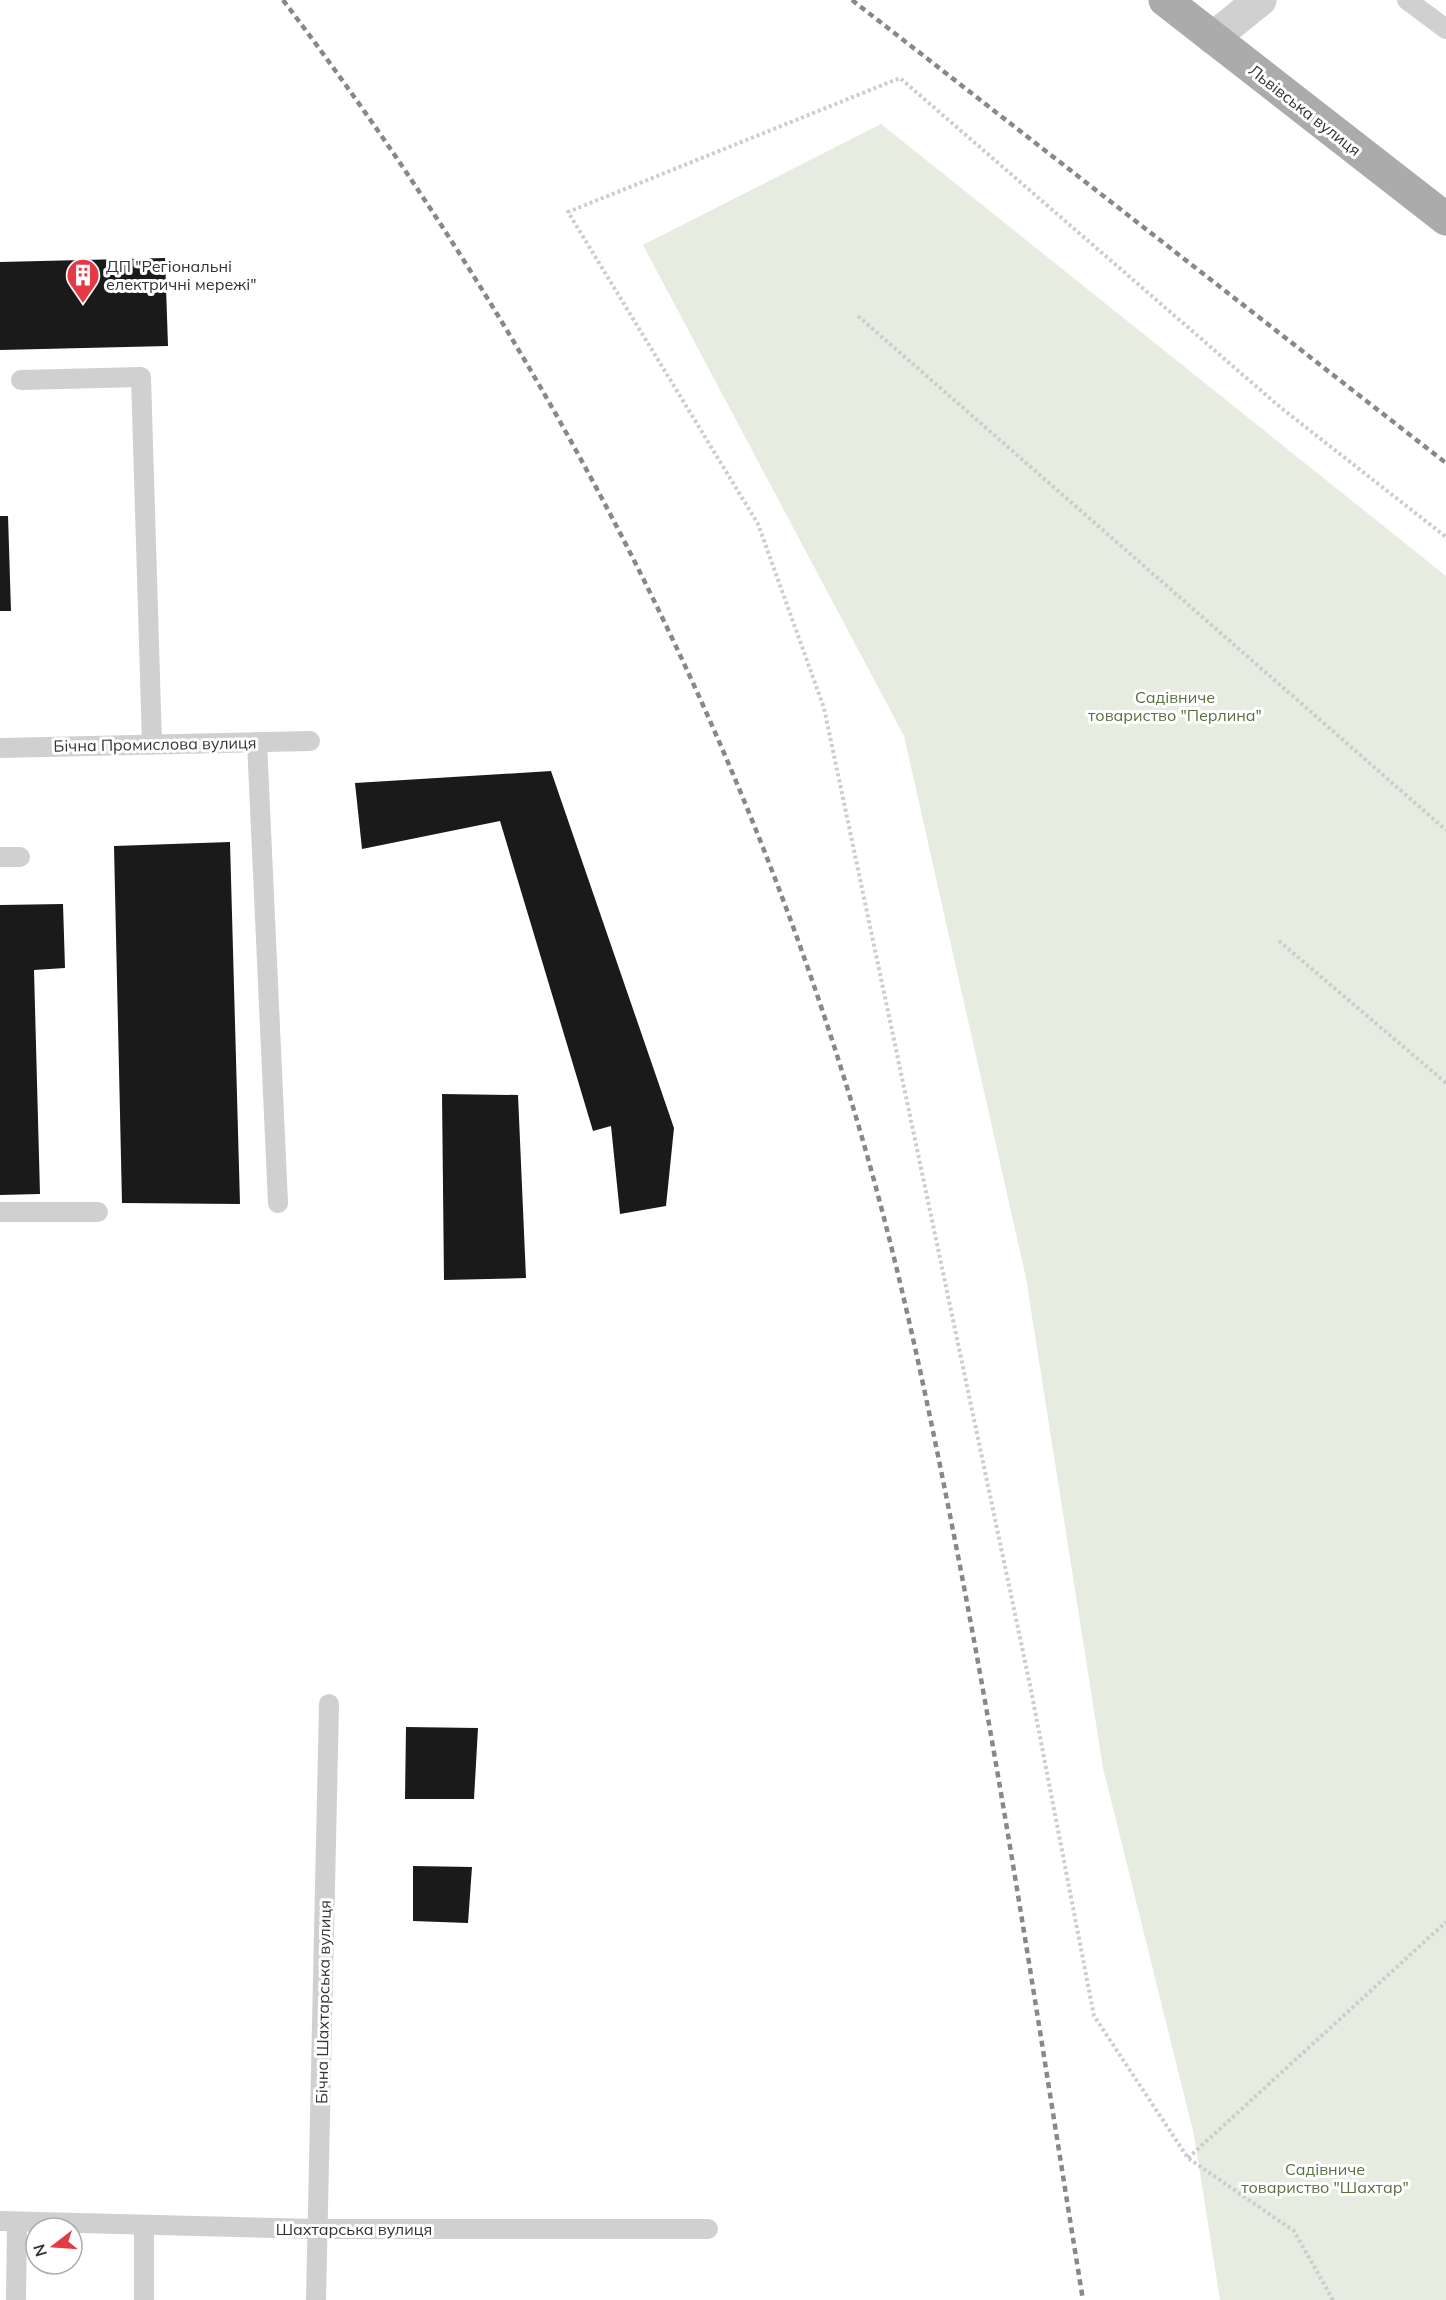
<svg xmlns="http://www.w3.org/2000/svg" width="1446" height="2300" font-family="Mulish,sans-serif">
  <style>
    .green { fill: #e6ecdf }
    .building { fill: #1a1a1a }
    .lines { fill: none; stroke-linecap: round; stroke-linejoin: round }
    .path { stroke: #cdcdcd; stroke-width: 4; stroke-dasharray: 3 3; stroke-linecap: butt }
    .lane { stroke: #d0d0d0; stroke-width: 20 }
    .street { stroke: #d0d0d0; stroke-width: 33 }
    .primary { stroke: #ababab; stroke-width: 33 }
    .rail { stroke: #888; stroke-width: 4.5; stroke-dasharray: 6 4.5; stroke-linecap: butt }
    .labels { text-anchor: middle; stroke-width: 6; stroke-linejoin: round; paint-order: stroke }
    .street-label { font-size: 16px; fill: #333; stroke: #fff }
    .poi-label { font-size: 16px; fill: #333; stroke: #fff; text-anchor: start }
    .park-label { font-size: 16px; fill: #56703f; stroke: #fff }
  </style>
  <rect width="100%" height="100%" fill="#fff"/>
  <polygon class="green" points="881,124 1446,576 1446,2300 1220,2300 1194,2135 1103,1768 1026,1278 904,736 643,245"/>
  <g class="building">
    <polygon points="165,258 168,346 0,350 0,262"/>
    <polygon points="0,516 8,516 11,611 0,611"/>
    <polygon points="551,771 674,1128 666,1206 620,1214 611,1126 593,1131 500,821 362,849 355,783"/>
    <polygon points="230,842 240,1204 122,1203 114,846"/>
    <polygon points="63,904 65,968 34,970 40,1194 0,1195 0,905"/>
    <polygon points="442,1094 518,1095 526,1278 444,1280"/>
    <polygon points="406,1727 478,1728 474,1799 405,1799"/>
    <polygon points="413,1866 472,1867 468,1923 413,1921"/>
  </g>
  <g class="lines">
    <g class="path">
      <polyline points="858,316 1446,830"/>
      <polyline points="1279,941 1446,1083"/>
      <polyline points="1188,2158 1446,1922"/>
      <polyline points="1333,2300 1294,2231 1188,2158 1094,2016 1030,1685 824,708 758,524 568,212 900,78 1280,407 1446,537"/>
    </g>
    <g class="lane">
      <polyline points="1407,0 1446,29"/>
      <polyline points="21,380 141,377 152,744"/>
      <polyline points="257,742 278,1203"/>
      <polyline points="0,748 310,741"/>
      <polyline points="0,857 20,857"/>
      <polyline points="0,1212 98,1212"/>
      <polyline points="0,2221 318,2229 708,2229"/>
      <polyline points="16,2300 17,2222"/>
      <polyline points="144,2300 144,2226"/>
      <polyline points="316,2300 329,1704"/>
    </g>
    <polyline class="street" points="1213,38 1260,0"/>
    <polyline class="primary" points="1165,0 1446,219"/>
    <g class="rail">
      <path d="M283,0C545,345 749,738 867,1155C905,1290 933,1428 960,1566C1007,1810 1043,2055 1083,2300"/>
      <polyline points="852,0 1446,463"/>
    </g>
  </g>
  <defs>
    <symbol id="building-pin" viewBox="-11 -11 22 30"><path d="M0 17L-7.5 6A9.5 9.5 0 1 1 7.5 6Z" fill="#e63946" stroke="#fff"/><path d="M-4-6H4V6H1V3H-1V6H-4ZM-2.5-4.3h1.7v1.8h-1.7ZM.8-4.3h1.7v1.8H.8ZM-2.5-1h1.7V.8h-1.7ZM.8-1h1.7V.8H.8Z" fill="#fff"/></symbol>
  </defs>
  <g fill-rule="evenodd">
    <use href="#building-pin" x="64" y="256" width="38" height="52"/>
  </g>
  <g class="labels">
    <g class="street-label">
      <text transform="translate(1305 110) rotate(38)" y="6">Львівська вулиця</text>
      <text transform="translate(155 744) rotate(-1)" y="6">Бічна Промислова вулиця</text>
      <text transform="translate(323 2002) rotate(-89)" y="6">Бічна Шахтарська вулиця</text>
      <text x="354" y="2235">Шахтарська вулиця</text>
    </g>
    <g class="poi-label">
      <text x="106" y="272">ДП "Регіональні<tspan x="106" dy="18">електричні мережі"</tspan></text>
    </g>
    <g class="park-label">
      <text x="1175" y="703">Садівниче<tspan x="1175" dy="18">товариство "Перлина"</tspan></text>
      <text x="1325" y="2175">Садівниче<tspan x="1325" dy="18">товариство "Шахтар"</tspan></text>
    </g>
  </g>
  <g transform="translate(54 2246) rotate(253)"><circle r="28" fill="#ffffff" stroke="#adadad" stroke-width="1.5"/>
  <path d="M0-4.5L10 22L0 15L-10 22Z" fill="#e63946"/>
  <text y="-9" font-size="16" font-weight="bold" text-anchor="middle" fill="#333333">N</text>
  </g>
</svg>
